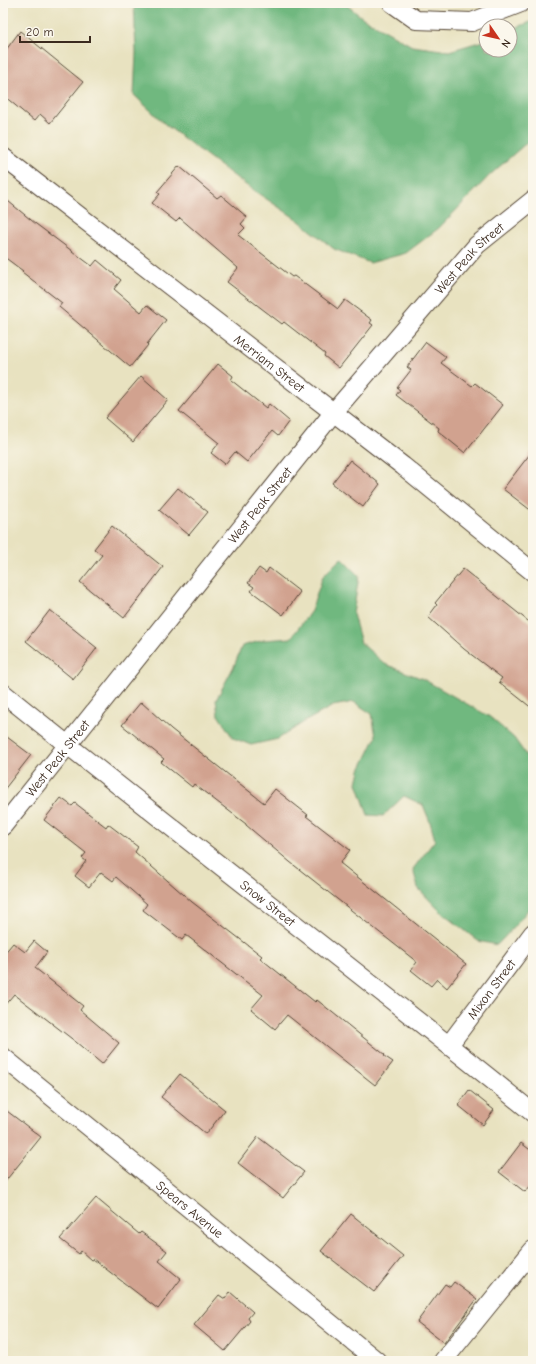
<svg xmlns="http://www.w3.org/2000/svg" width="536" height="1364" font-family="'Comic Neue',sans-serif">
  <style>
    .forest { fill: #6fb87f; stroke: #55714e }
    .building { fill: #d1a28f }
    .lines { fill: none; stroke-linecap: round; stroke-linejoin: round }
    .street-casing { stroke: #554636; stroke-width: 20 }
    .street { stroke: #fff; stroke-width: 18 }
    .labels { text-anchor: middle; stroke-width: 3; stroke-linejoin: round; paint-order: stroke }
    .street-label { font-size: 13px; fill: #3b2a1e; stroke: #fbf7ec }
  </style>
  <rect width="100%" height="100%" fill="#fbf7ec"/>
  <filter id="ink" filterUnits="userSpaceOnUse"><feTurbulence type="fractalNoise" baseFrequency=".025" numOctaves="2"/><feDisplacementMap in="SourceGraphic" scale="8" xChannelSelector="R" yChannelSelector="G"/><feConvolveMatrix kernelMatrix="1 2 1 2 8 2 1 2 1" color-interpolation-filters="sRGB"/></filter>
  <filter id="wash" filterUnits="userSpaceOnUse"><feTurbulence type="fractalNoise" baseFrequency=".012" numOctaves="4" result="noise"/><feDisplacementMap in="SourceGraphic" scale="16" xChannelSelector="R" yChannelSelector="G"/><feGaussianBlur stdDeviation="0.9" result="paint"/><feColorMatrix in="noise" values="0 0 0 0 0 0 0 0 0 0 0 0 0 0 0 0 0 1.4 0 .05"/><feComposite in="paint" operator="in"/></filter>
  <g filter="url(#wash)">
    <rect width="100%" height="100%" fill="#e8e2c0"/>
    <g class="forest">
      <polygon points="134,3 344,3 363,18 412,46 449,51 486,40 486,50 510,50 510,30 533,21 533,139 524,145 490,175 439,228 406,253 370,263 334,249 298,220 250,188 166,125 134,95 136,53"/>
      <polygon points="341,558 359,576 353,614 361,643 385,664 423,679 490,717 514,738 533,765 533,904 513,928 497,945 478,941 439,910 418,888 413,869 435,840 430,822 423,805 404,796 383,816 368,815 357,783 360,770 376,737 372,714 354,702 333,706 304,722 278,739 251,745 233,738 218,715 216,700 234,666 242,646 264,640 291,638 311,611 323,576"/>
    </g>
    <g id="blocks">
      <g class="building">
        <polygon points="20,31 83,82 50,123 40,114 34,121 3,95 3,54"/>
        <polygon points="179,166 217,198 221,195 247,217 241,224 245,228 238,235 292,277 294,276 338,309 345,300 372,320 370,323 373,325 339,368 324,356 325,354 284,322 282,324 227,282 238,268 180,218 176,222 152,203 160,194 157,192"/>
        <polygon points="3,197 36,224 92,266 97,260 121,280 114,289 141,312 147,305 166,320 147,344 148,345 130,367 59,307 62,303 22,272 23,271 3,256"/>
        <polygon points="426,342 446,357 441,363 472,386 475,383 503,405 465,453 438,431 439,428 396,395 400,390 397,388 411,370 407,367"/>
        <polygon points="218,364 233,376 231,380 266,408 269,404 289,421 278,436 272,431 247,462 235,452 225,464 211,453 219,443 179,411"/>
        <polygon points="141,376 168,400 133,442 105,418"/>
        <polygon points="533,450 533,512 503,489"/>
        <polygon points="350,460 380,484 363,507 332,483"/>
        <polygon points="178,488 208,512 189,535 159,510"/>
        <polygon points="112,526 163,567 124,618 80,582 102,555 94,549"/>
        <polygon points="259,568 266,573 269,568 300,592 283,615 251,591 254,587 248,583"/>
        <polygon points="463,569 533,625 533,709 499,682 502,678 464,649 428,617 437,605 435,603"/>
        <polygon points="50,610 97,648 73,679 26,641"/>
        <polygon points="141,702 171,729 264,803 275,789 308,815 306,816 350,850 340,863 466,964 447,988 437,979 431,986 411,970 417,962 290,862 246,825 246,824 194,784 192,787 161,762 164,759 122,725"/>
        <polygon points="3,734 31,755 3,791"/>
        <polygon points="61,798 72,806 75,803 106,827 108,824 138,847 135,852 192,902 262,956 260,958 315,1002 317,1000 385,1055 384,1056 393,1062 375,1085 287,1015 275,1029 251,1009 263,995 186,935 182,940 143,910 147,904 116,877 113,881 101,872 89,887 75,876 86,861 82,858 86,853 44,820"/>
        <polygon points="34,941 47,952 35,968 83,1006 80,1010 119,1043 102,1064 76,1042 14,994 3,1007 3,955 13,943 25,952"/>
        <polygon points="180,1074 225,1110 206,1134 161,1097"/>
        <polygon points="469,1090 494,1110 483,1125 458,1105"/>
        <polygon points="3,1108 41,1137 3,1184"/>
        <polygon points="258,1137 304,1172 283,1198 238,1163"/>
        <polygon points="521,1143 533,1152 533,1183 525,1192 499,1172"/>
        <polygon points="96,1198 139,1234 141,1232 167,1251 159,1261 181,1279 158,1309 93,1259 91,1260 81,1251 79,1254 60,1239"/>
        <polygon points="351,1214 403,1256 374,1292 321,1251"/>
        <polygon points="454,1282 477,1299 444,1343 417,1322 445,1284 450,1287"/>
        <polygon points="230,1292 253,1312 248,1318 250,1321 225,1351 194,1325 219,1295 225,1299"/>
      </g>
    </g>
  </g>
  <g filter="url(#ink)">
    <use href="#blocks" fill-opacity="0" stroke="#554636" stroke-width="1"/>
    <g class="lines">
      <defs>
        <g id="street">
          <polyline points="392,3 416,20 472,22 521,3"/>
          <path id="s1" d="M3,157L403,466L533,572"/>
          <path id="s2" d="M3,693C178,835 358,971 533,1113"/>
          <path id="s3" d="M3,826L333,413L477,245L533,200"/>
          <path id="s4" d="M449,1045L533,933"/>
          <path id="s5" d="M3,1057L377,1361"/>
          <polyline points="443,1361 533,1250"/>
        </g>
      </defs>
      <use href="#street" class="street-casing"/>
      <use href="#street" class="street"/>
    </g>
  </g>
  <g class="labels">
    <g class="street-label">
      <text dy="5" stroke="none"><textPath href="#s3" startOffset="735">West Peak Street</textPath></text>
      <text dy="5" stroke="none"><textPath href="#s1" startOffset="337">Merriam Street</textPath></text>
      <text dy="5" stroke="none"><textPath href="#s3" startOffset="411">West Peak Street</textPath></text>
      <text dy="5" stroke="none"><textPath href="#s3" startOffset="87">West Peak Street</textPath></text>
      <text dy="5" stroke="none"><textPath href="#s2" startOffset="338">Snow Street</textPath></text>
      <text dy="5" stroke="none"><textPath href="#s4" startOffset="70">Mixon Street</textPath></text>
      <text dy="5" stroke="none"><textPath href="#s5" startOffset="241">Spears Avenue</textPath></text>
    </g>
  </g>
  <rect width="536" height="1364" fill="none" stroke="#fbf7ec" stroke-width="16"/>
  <g transform="translate(498 38) rotate(124)"><circle r="19" fill="#fbf7ec" stroke="#aea59a"/>
  <path d="M0-3L7 15L0 10L-7 15Z" fill="#c8321e"/>
  <text y="-6" font-size="11" font-weight="bold" text-anchor="middle" fill="#3b2a1e">N</text>
  </g>
  <path d="M20 36v6h70v-6" fill="none" stroke="#3b2a1e" stroke-width="2"/>
  <text x="26" y="36" font-size="12" fill="#3b2a1e" stroke="#fbf7ec" stroke-width="3" paint-order="stroke">20 m</text>
</svg>
